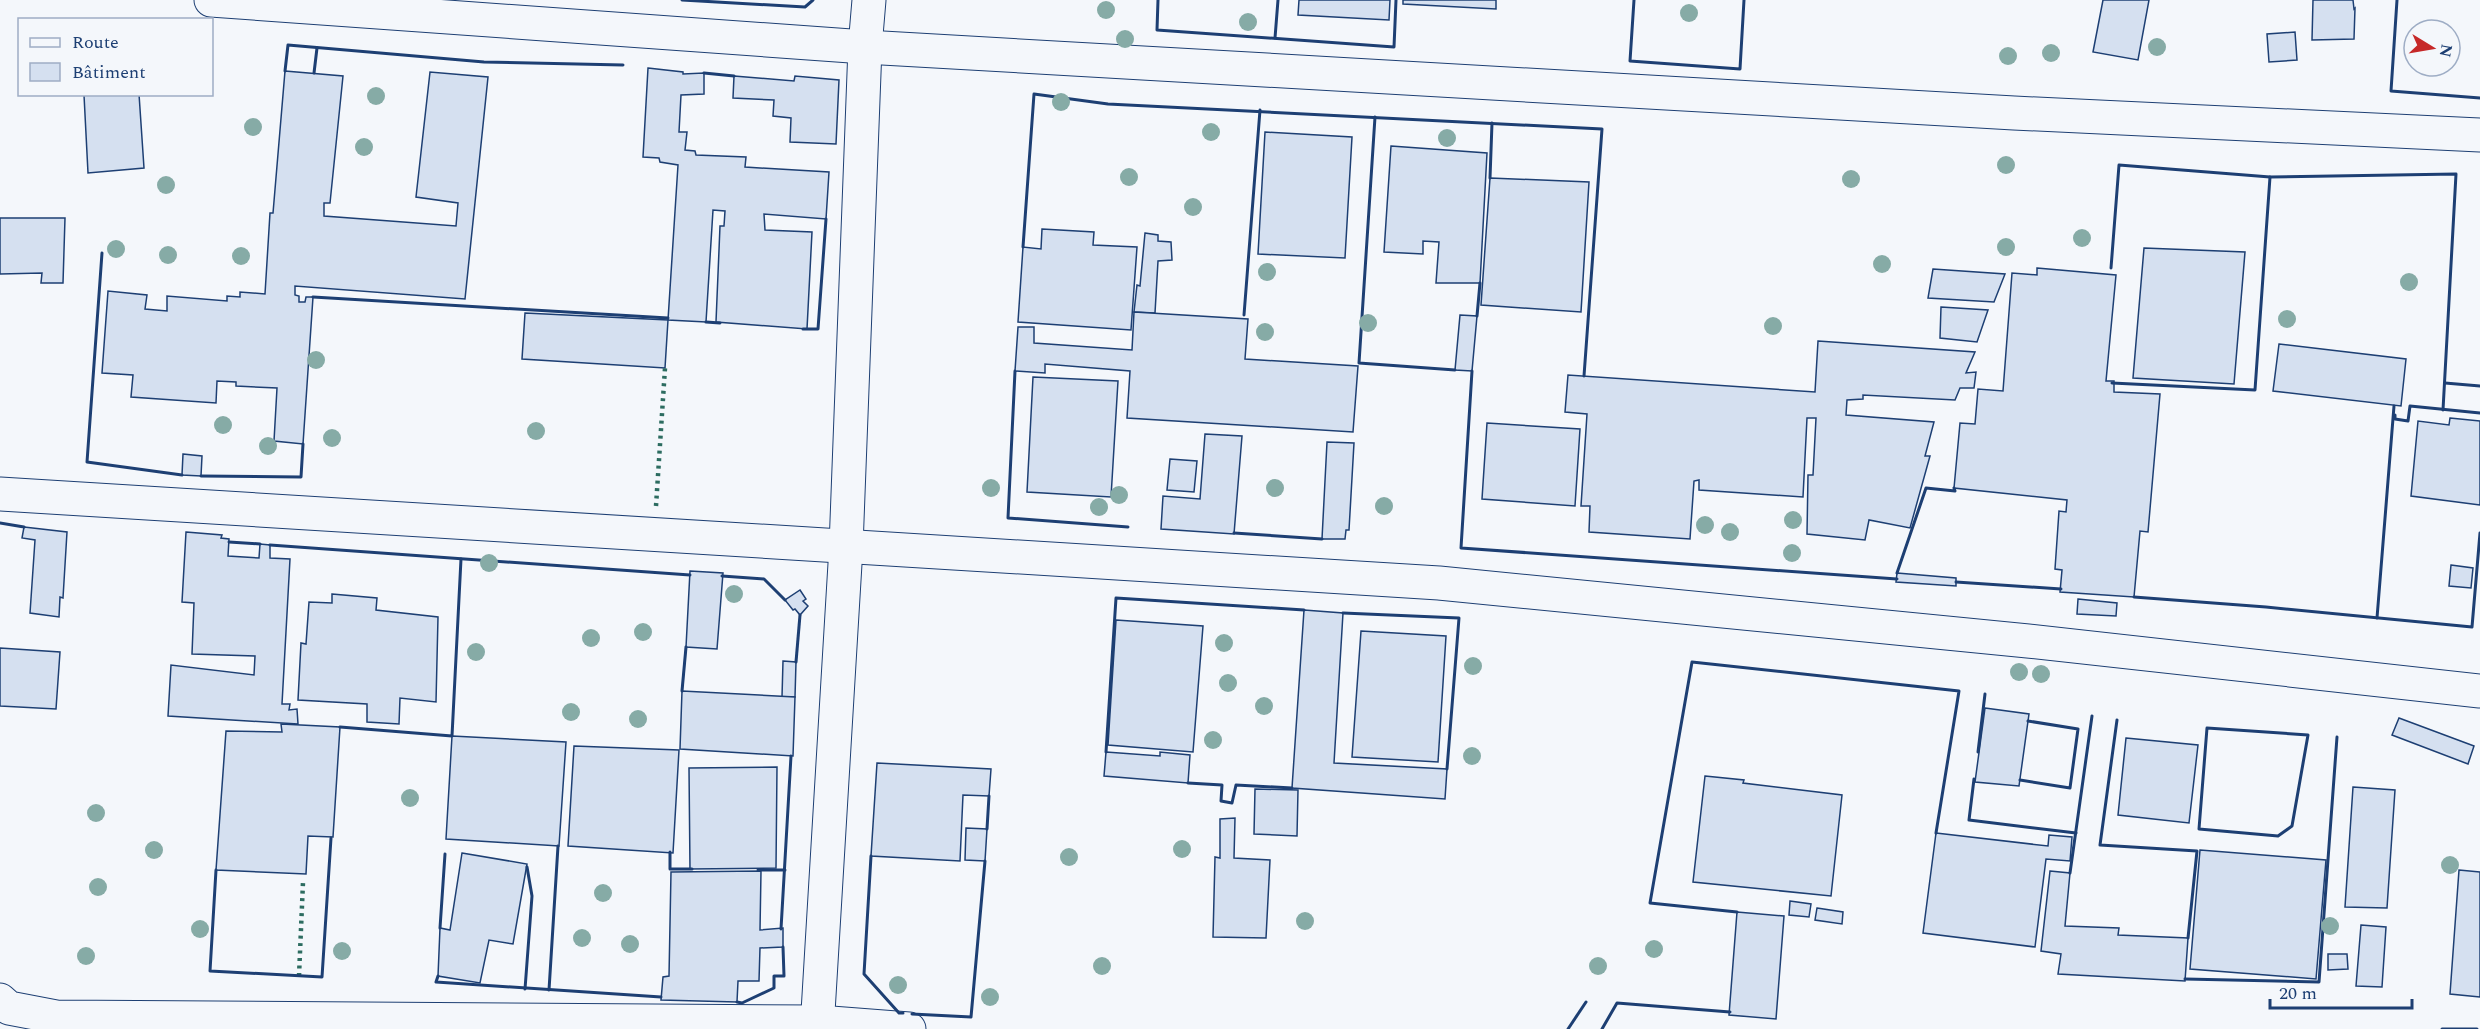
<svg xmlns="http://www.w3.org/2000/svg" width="2480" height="1029" font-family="Spectral,serif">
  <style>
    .building { fill: #d5e0f0; stroke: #1d3f73; stroke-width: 1.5 }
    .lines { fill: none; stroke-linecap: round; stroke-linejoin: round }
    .minor-casing { stroke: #1d3f73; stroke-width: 35 }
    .minor { stroke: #f4f7fb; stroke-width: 33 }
    .hedge { stroke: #2c6c60; stroke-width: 4.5; stroke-dasharray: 3 4.5; stroke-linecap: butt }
    .wall { stroke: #1d3f73; stroke-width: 3 }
    .tree { fill: #86aba6 }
  </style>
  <rect width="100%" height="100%" fill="#f4f7fb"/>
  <g class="building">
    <polygon points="1299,0 1390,0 1389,20 1298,15"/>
    <polygon points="1403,0 1496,0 1496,9 1403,4"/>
    <polygon points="2103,0 2149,0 2138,60 2093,52"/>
    <polygon points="2313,0 2353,0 2354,9 2355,8 2354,39 2312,40"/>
    <polygon points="2295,32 2297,60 2269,62 2267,34"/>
    <polygon points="648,68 683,72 683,74 704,73 704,94 681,95 679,132 687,132 685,150 695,151 696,155 746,157 745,167 829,172 826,219 764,214 765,230 812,232 807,329 716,322 720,226 724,226 725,211 713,210 706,322 668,320 678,165 660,162 659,158 643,157"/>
    <polygon points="285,71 343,76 330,203 324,203 324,216 456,226 458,203 416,197 430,72 488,77 465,299 295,286 295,295 299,296 299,302 305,302 306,297 313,297 303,444 274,441 277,388 236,386 236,382 217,381 216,403 131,397 133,375 102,373 108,291 147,295 145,309 167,311 167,296 227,301 227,296 240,297 240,292 265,294 270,213 273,213"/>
    <polygon points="734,76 794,81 795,76 839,80 836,144 790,142 791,118 773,116 774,100 733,98"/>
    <polygon points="139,94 144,168 88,173 84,95"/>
    <polygon points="1265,132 1352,137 1345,258 1258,254"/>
    <polygon points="1391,146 1487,153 1480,283 1436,283 1439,242 1423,241 1423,254 1384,252"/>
    <polygon points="1490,178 1589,182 1581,312 1481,305"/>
    <polygon points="0,218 65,218 63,283 41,283 42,273 0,274"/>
    <polygon points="1042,229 1094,232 1093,245 1137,247 1131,330 1018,322 1023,247 1041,249"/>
    <polygon points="1145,233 1158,235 1158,241 1171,242 1172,260 1158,261 1155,313 1134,312 1137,285 1140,286"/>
    <polygon points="2144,248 2245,252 2234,384 2133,378"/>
    <polygon points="2037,268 2116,275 2106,381 2114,381 2114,392 2160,394 2148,532 2140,531 2134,597 2060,592 2062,570 2055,569 2059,511 2066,512 2067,500 1954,488 1960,423 1975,424 1978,389 2003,391 2012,273 2037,275"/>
    <polygon points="1933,269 2005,274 1994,302 1928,298"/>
    <polygon points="1941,307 1988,310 1977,342 1940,338"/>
    <polygon points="1134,312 1248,319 1245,359 1358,366 1353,432 1127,418 1130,371 1045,364 1045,373 1015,371 1018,327 1034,327 1034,343 1132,350"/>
    <polygon points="525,313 668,320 665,368 522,359"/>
    <polygon points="1460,315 1477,316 1472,371 1455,370"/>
    <polygon points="1818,341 1975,352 1966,373 1976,372 1974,388 1960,388 1955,400 1863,395 1863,399 1847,400 1846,415 1934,422 1925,456 1930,456 1910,528 1869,520 1865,540 1807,534 1808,475 1813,475 1816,418 1807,418 1803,497 1699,490 1699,480 1694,481 1690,539 1589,532 1590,506 1581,506 1587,414 1565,412 1568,375 1815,392"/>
    <polygon points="2279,344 2406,359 2401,406 2273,391"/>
    <polygon points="1033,377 1118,381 1111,497 1027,492"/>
    <polygon points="2450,418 2480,421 2480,505 2411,496 2418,421 2449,425"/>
    <polygon points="1487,423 1580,429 1575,506 1482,499"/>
    <polygon points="1205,434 1242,436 1234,534 1161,529 1163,496 1200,499"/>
    <polygon points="1327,442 1354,443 1349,530 1346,530 1345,539 1322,539"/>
    <polygon points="183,454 202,456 201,476 182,475"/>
    <polygon points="1170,459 1197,461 1194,492 1167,490"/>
    <polygon points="24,527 67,532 63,598 60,597 59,617 30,613 35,540 22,538"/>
    <polygon points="186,532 222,535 221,538 229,539 228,556 259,558 260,544 270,545 270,558 290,559 282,704 290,704 289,710 297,709 298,724 168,716 171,665 254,675 255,656 192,654 194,603 182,602"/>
    <polygon points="2451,565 2473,568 2471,588 2449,586"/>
    <polygon points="690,571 723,573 717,649 686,647"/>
    <polygon points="1897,573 1956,578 1956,586 1896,582"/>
    <polygon points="800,590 806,599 803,601 808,606 800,615 795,609 793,610 785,600"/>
    <polygon points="332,594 377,598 376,610 438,617 436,702 400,698 399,724 367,722 367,704 298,700 301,643 306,644 309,602 332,603"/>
    <polygon points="2078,599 2117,603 2116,616 2077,614"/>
    <polygon points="1304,610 1343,613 1334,763 1447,769 1445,799 1292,788"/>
    <polygon points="1116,620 1203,626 1193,752 1108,745"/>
    <polygon points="1361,631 1446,636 1438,762 1352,757"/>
    <polygon points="0,648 60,652 56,709 0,706"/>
    <polygon points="783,661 796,662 795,697 782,697"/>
    <polygon points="682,691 795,697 793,756 680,749"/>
    <polygon points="1985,708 2029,714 2019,786 1975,782"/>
    <polygon points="2399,718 2474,746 2468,764 2392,735"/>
    <polygon points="281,724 340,727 333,837 308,836 306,874 216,870 226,731 282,732"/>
    <polygon points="452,736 566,742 559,846 446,839"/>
    <polygon points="2126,738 2198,745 2189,823 2118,815"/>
    <polygon points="574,746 679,750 673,853 568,846"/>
    <polygon points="1106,752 1160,756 1160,752 1190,755 1188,783 1104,776"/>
    <polygon points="877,763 991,769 989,796 963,795 960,861 871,856"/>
    <polygon points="777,767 776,868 690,869 689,768"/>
    <polygon points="1705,776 1744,780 1743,783 1842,795 1831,896 1693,882"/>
    <polygon points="2353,787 2395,790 2387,908 2345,907"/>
    <polygon points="1255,789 1298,790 1297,836 1254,834"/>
    <polygon points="1235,818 1234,858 1270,860 1266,938 1213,937 1215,857 1220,858 1220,819"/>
    <polygon points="966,828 987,829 985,861 965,860"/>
    <polygon points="1936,833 2048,846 2049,835 2072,837 2070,861 2046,859 2035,947 1923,933"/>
    <polygon points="2200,850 2326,860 2316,979 2190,969"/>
    <polygon points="462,853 527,864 513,944 489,940 480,983 438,976 440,928 450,930"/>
    <polygon points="2459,870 2480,872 2480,997 2450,994"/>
    <polygon points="761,871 760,930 783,928 783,947 760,948 759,981 738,981 737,1002 661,1000 663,977 669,976 671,872"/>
    <polygon points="2050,871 2070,873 2065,926 2119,928 2118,935 2188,938 2185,981 2058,974 2061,954 2041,951"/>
    <polygon points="1790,901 1811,904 1809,917 1789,915"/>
    <polygon points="1817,908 1843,912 1842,924 1815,920"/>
    <polygon points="1737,912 1784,916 1776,1019 1729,1015"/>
    <polygon points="2361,925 2386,927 2382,987 2356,986"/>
    <polygon points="2328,954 2347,954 2348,969 2328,970"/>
  </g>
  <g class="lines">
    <defs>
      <g id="minor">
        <polyline points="211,0 865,47 2014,113 2480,135"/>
        <polyline points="0,494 1439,583 2028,641 2480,691"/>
        <polyline points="0,1000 9,1008 56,1017 818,1022 909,1029"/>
        <polyline points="817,1029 846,547 865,47 869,0"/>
      </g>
    </defs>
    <use href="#minor" class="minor-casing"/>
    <use href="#minor" class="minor"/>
    <g class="hedge">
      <polyline points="656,506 665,368"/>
      <polyline points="299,976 303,882"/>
    </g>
    <g class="wall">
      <polyline points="682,0 805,7 813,0"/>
      <polyline points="1158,0 1157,30 1394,47 1396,0"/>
      <polyline points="1634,0 1630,61 1740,69 1744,0"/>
      <polyline points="2397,0 2391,91 2480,98"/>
      <polyline points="1275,38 1278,0"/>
      <polyline points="285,71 288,45 484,62 623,65"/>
      <polyline points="314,73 317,48"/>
      <polyline points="704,73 734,76"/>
      <polyline points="1375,117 1359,363 1455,370"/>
      <polyline points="1490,178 1492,123"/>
      <polyline points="1023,247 1034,94 1108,104 1602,129 1584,376"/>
      <polyline points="102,253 87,462 182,475"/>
      <polyline points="2111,268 2119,165 2270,177 2456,174 2443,410"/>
      <polyline points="313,297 668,318"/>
      <polyline points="1244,315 1260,110"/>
      <polyline points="1477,316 1480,283"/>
      <polyline points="706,322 720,323"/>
      <polyline points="803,329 818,329 826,219"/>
      <polyline points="1015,371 1008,518 1128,527"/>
      <polyline points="1472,371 1461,548 1897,579"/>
      <polyline points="2112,383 2255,390 2270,177"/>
      <polyline points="2445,383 2480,386"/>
      <polyline points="2395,415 2395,419 2408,421 2410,406 2480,413"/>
      <polyline points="201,476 301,477 303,444"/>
      <polyline points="0,523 24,527"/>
      <polyline points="1234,533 1322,539"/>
      <polyline points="229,542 260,544"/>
      <polyline points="270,545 690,575"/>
      <polyline points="1897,573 1926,488 1955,491 1954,488"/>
      <polyline points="722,576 764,579 785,600"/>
      <polyline points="1956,582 2061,589"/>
      <polyline points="2134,597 2266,607 2472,627 2480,533"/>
      <polyline points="1343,613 1459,618 1447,769"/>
      <polyline points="2377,618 2394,406"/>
      <polyline points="796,662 800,615"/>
      <polyline points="682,691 686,647"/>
      <polyline points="2117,720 2100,845 2197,851 2188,938"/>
      <polyline points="340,727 452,736 461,559"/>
      <polygon points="2207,728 2308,735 2292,826 2278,836 2199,829"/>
      <polyline points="1106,752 1116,598 1304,610"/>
      <polyline points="1978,752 1985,694"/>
      <polyline points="1974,779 1969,820 2076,833"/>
      <polyline points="2020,780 2070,788 2078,729 2028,721"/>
      <polyline points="1188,783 1222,785 1221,801 1232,803 1236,785 1292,788"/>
      <polyline points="987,829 989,796"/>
      <polyline points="670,852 670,869 692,869"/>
      <polyline points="871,856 864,974 899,1013 903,1013"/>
      <polyline points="216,870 210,971 322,977 331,838"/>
      <polyline points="758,870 785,870"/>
      <polyline points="2070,873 2092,716"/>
      <polyline points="1737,912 1650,903 1692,662 1959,691 1936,833"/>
      <polyline points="440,928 445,854"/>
      <polyline points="781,929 791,756"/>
      <polyline points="438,976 436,982 661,997"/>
      <polyline points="2185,979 2319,982 2337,737"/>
      <polyline points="525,989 532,896 527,867"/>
      <polyline points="549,990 558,846"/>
      <polyline points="737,1002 742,1003 774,988 774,976 784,976 783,947"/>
      <polyline points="912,1014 971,1017 985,861"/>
      <polyline points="1568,1029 1586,1002"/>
      <polyline points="1602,1029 1617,1003 1730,1012"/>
      <polyline points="2442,1029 2477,1029"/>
    </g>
  </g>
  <g class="tree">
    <circle cx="1106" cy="10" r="9"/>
    <circle cx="1689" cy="13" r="9"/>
    <circle cx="1248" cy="22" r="9"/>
    <circle cx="1125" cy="39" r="9"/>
    <circle cx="2157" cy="47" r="9"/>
    <circle cx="2051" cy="53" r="9"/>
    <circle cx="2008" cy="56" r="9"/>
    <circle cx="376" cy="96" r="9"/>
    <circle cx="1061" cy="102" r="9"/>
    <circle cx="253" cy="127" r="9"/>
    <circle cx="1211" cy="132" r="9"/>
    <circle cx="1447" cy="138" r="9"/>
    <circle cx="364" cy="147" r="9"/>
    <circle cx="2006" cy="165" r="9"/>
    <circle cx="1129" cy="177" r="9"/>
    <circle cx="1851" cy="179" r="9"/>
    <circle cx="166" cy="185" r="9"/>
    <circle cx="1193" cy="207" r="9"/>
    <circle cx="2082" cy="238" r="9"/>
    <circle cx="2006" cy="247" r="9"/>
    <circle cx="116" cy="249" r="9"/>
    <circle cx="168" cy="255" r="9"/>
    <circle cx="241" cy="256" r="9"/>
    <circle cx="1882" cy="264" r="9"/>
    <circle cx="1267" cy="272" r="9"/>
    <circle cx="2409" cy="282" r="9"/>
    <circle cx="2287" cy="319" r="9"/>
    <circle cx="1368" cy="323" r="9"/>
    <circle cx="1773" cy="326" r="9"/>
    <circle cx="1265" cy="332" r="9"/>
    <circle cx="316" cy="360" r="9"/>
    <circle cx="223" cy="425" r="9"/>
    <circle cx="536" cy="431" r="9"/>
    <circle cx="332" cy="438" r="9"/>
    <circle cx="268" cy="446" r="9"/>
    <circle cx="991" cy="488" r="9"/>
    <circle cx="1275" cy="488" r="9"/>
    <circle cx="1119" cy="495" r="9"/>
    <circle cx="1384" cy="506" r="9"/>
    <circle cx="1099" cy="507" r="9"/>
    <circle cx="1793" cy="520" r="9"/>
    <circle cx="1705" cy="525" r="9"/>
    <circle cx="1730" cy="532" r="9"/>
    <circle cx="1792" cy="553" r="9"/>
    <circle cx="489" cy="563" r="9"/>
    <circle cx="734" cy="594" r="9"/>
    <circle cx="643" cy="632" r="9"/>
    <circle cx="591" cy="638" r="9"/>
    <circle cx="1224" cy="643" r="9"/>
    <circle cx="476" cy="652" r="9"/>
    <circle cx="1473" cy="666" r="9"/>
    <circle cx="2019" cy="672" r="9"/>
    <circle cx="2041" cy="674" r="9"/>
    <circle cx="1228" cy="683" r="9"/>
    <circle cx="1264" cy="706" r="9"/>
    <circle cx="571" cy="712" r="9"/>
    <circle cx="638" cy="719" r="9"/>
    <circle cx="1213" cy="740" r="9"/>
    <circle cx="1472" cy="756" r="9"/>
    <circle cx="410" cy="798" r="9"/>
    <circle cx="96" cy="813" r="9"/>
    <circle cx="1182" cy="849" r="9"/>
    <circle cx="154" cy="850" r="9"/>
    <circle cx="1069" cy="857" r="9"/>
    <circle cx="2450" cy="865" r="9"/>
    <circle cx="98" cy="887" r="9"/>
    <circle cx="603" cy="893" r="9"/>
    <circle cx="1305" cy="921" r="9"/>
    <circle cx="2330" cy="926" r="9"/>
    <circle cx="200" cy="929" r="9"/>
    <circle cx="582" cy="938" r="9"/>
    <circle cx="630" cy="944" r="9"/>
    <circle cx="1654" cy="949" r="9"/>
    <circle cx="342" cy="951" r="9"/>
    <circle cx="86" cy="956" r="9"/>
    <circle cx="1102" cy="966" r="9"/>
    <circle cx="1598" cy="966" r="9"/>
    <circle cx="898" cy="985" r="9"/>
    <circle cx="990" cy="997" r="9"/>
  </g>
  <rect x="18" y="18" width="195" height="78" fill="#f4f7fb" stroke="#9eadc5" stroke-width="1.5"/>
  <rect x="30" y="38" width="30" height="9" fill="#f4f7fb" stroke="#9eadc5" stroke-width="1.5"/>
  <text x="72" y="48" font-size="18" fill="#1d3f73">Route</text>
  <rect x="30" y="63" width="30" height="18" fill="#d5e0f0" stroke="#9eadc5" stroke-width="1.5"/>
  <text x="72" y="78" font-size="18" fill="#1d3f73">Bâtiment</text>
  <g transform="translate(2432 48) rotate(101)"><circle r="28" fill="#f4f7fb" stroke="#9eadc5" stroke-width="1.5"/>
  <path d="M0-4.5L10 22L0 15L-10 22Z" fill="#c62828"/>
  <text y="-9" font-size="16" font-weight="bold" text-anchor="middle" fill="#1d3f73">N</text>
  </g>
  <path d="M2270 999v9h142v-9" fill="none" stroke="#1d3f73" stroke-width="3"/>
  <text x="2279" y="999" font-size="18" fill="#1d3f73" stroke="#f4f7fb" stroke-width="4.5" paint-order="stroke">20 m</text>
</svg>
